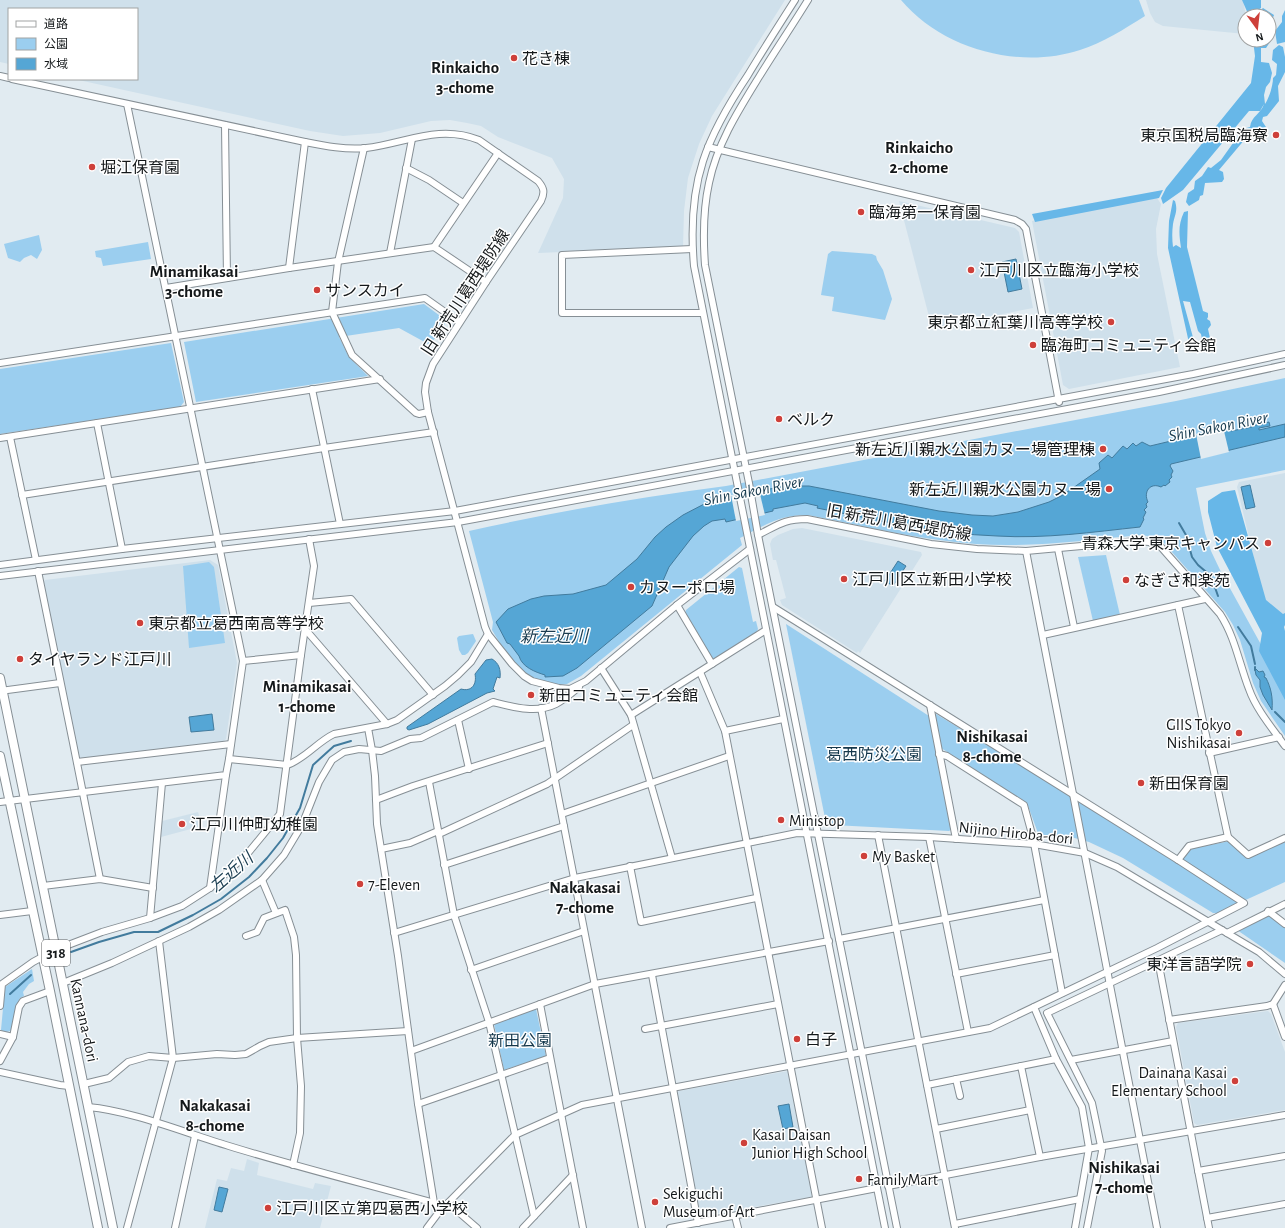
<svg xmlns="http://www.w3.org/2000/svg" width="1285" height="1228" font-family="'Alegreya Sans','Noto Sans JP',sans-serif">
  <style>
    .built { fill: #cfe0eb }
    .green { fill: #9bceef }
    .forest { fill: #67b7e8 }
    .water { fill: #55a6d5; stroke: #427b9d }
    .pier { fill: #e1ebf1 }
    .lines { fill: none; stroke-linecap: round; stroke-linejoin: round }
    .stream { stroke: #427b9d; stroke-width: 2 }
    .minor-casing { stroke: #868f95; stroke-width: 8 }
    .major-casing { stroke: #868f95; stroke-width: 10 }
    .minor { stroke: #fff; stroke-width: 6 }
    .major { stroke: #fff; stroke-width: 8 }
    .poi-dot { fill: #ce403a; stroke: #fff; stroke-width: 1.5 }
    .labels { text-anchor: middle; stroke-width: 3; stroke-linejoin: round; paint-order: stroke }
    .shield { fill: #fff; stroke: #5a5d5f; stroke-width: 1 }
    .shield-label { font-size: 15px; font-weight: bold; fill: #14181a }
    .poi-label { font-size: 16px; fill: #14181a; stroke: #fff; text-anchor: start }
    .street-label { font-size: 16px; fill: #14181a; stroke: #fff }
    .park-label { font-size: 16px; fill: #14374b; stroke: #fff }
    .neighbourhood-label { font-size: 17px; font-weight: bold; fill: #14181a; stroke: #fff }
    .water-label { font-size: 17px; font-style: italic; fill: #1a3d51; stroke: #fff }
  </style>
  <rect width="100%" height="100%" fill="#e1ebf1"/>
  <g class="built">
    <polygon points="0,0 785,0 712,116 699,144 688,178 684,211 683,247 538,253 563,198 564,179 552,158 498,137 481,126 467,123 450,120 431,121 380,133 343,136 310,131 74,79 137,79 137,9 9,9 9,64 0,62"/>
    <polygon points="1146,0 1243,0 1246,16 1245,16 1245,34 1163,26 1155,22 1150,13"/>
    <polygon points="1157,198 1161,204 1156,229 1157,254 1180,367 1069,389 1063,385 1032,221 1051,216"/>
    <polygon points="899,201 1015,228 1019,232 1033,308 932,328"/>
    <polygon points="1285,473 1285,615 1282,616 1264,600 1237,487 1239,482"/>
    <polygon points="802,528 921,552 922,555 860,653 858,651 857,653 782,605 780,600 786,598 776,560 773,560 770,544 772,539 778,535 793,529"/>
    <polygon points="210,560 218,565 237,663 226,739 223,742 82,759 79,757 43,583 45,580"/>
    <polygon points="198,812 202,826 161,837 162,821"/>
    <polygon points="1268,1011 1271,1014 1285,1052 1285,1110 1197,1125 1194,1123 1176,1027 1178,1023"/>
    <polygon points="788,1071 812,1194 811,1197 702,1216 700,1215 677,1092 679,1091"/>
    <polygon points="247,1159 259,1163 257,1175 313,1189 315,1183 331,1186 320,1228 205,1228 217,1179 227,1181 231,1168 244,1171"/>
  </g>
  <g class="green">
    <path d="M901,0H1139L1145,16C1124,29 1103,43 1080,50C1019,70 942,49 901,0Z"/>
    <polygon points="39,235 42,250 37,259 31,255 24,258 20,262 8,258 4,244"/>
    <polygon points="148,242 151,259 103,266 101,258 96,257 95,251"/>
    <polygon points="832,251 872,254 876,256 877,260 883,270 892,299 885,320 832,311 834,297 821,295 828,254"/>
    <polygon points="424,304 447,321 430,345 399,328 339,337 349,357 368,376 196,402 184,342"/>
    <polygon points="171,343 184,402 180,407 0,434 0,369"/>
    <path d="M1285,378V470L1196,488L1205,533L1211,551L1221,572L1285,688V736L1261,701L1253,683L1240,640L1233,625L1225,612L1164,543L1153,537L1141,535C1086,540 1031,548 976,544C919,540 864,526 808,515C779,515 765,525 740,538L742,545L581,676L567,684L559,685L533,679L525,674L504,650L492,630L493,622L469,531C554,512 640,497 726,486L1176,401Z"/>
    <polygon points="1106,555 1120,615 1093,621 1078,557"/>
    <polygon points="209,562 214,567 225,643 189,648 183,566"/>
    <polygon points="739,567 742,568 753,622 756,621 758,629 756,633 714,659 711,658 685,613 686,610"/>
    <polygon points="786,624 929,716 952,829 949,831 833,825 825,818"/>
    <polygon points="473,634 476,641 468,653 465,655 462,655 459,650 457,638 459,636"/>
    <polygon points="934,714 936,714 1181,862 1190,849 1230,841 1249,858 1285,841 1285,882 1217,913 1213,913 1123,858 1089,842 1071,837 1039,836 1027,803 941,748"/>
    <polygon points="1268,912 1285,925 1285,963 1237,930"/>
    <path d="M32,969L34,981L29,984L23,992L24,996L20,998L16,1009L12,1030C9,1032 4,1033 1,1030L5,987Z"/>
    <polygon points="536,1009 546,1056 504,1070 494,1024"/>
  </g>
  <g class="forest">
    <polygon points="1242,0 1261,0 1261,8 1249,16"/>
    <path d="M1263,8L1274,15L1270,25L1274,36L1266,48H1261V62L1269,63L1272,73L1270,82L1266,87L1264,95L1265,104C1269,98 1273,86 1273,78L1276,75L1277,64L1272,60L1273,50L1279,45L1283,47L1285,57V72L1278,86L1279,101L1267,116L1263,117L1262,121L1266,127L1251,132L1219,170L1223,172L1224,179L1222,182L1205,183L1203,195L1200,196L1199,200L1189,206L1186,202L1188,193L1194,189L1195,181L1202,176L1208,167L1211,168L1221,160L1243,129L1250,127C1251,116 1261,114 1264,104L1260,111H1249L1183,190L1163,204L1161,198L1166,188L1251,83L1255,56L1253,40H1269V16H1254Z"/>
    <polygon points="1285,10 1285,42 1277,44 1275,31 1282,22 1282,16"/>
    <polygon points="1163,190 1159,198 1035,222 1032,214"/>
    <path d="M1173,200L1175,201C1178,211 1175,214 1173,224C1172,231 1172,239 1173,247L1176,245L1181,248C1179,234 1178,225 1184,212L1188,211L1187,247L1203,311L1208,313V317L1207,319L1210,321L1211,325L1208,329L1210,338L1202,339L1201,334L1198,331L1190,302L1183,301L1194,341L1192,344L1189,343L1168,248L1169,221Z"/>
    <polygon points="1235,490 1266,600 1283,614 1285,613 1285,625 1284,627 1285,631 1285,700 1259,651 1262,633 1217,547 1208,512 1208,501 1222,492"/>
  </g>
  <g class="water">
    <polygon points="1016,259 1022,289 1008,292 1002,262"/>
    <path d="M1269,422L1270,426L1259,428V430L1285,424V437L1171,464L1170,466L1173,471L1171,475L1172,477L1169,480L1170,482L1165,486L1164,485L1161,487C1150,482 1143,492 1148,502L1146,504L1147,507L1144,510L1146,512L1143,518L1144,519L1140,527C1093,532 1045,539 997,536C936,534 877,520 817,508L818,506L805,503L773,509V511L726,522L725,519L712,521L704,526L693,536L669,567L652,606L577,668L563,676L545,677V675C535,672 522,667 519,656L510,644L507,643L496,622L508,609L531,599L544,596L573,594L606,585L637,559L655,537L666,527L683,515L708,502L720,499L785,486H809L939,511L972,515L993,516L1018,512L1049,502L1063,495L1100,469L1099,463L1108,455L1112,458L1123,446L1127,449L1133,443L1136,446L1142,442L1150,446L1230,427L1231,431L1252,427V426Z"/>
    <polygon points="1250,485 1255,507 1246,509 1241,487"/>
    <polygon points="898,561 906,566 893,586 885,581"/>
    <path d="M492,659C499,663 501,670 500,678L497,677L493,689L495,691L487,693L428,724L409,730L407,729V727L461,689C472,692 477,684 475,674L486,660Z"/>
    <path d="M1256,669L1259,672L1263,671L1265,675L1264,677L1266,678C1271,688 1273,697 1272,710L1263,695L1260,687V680L1256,675L1255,670Z"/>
    <polygon points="212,714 214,730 191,732 189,717"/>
    <polygon points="789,1104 793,1127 783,1129 778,1106"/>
    <polygon points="219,1187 228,1189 222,1212 214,1210"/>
  </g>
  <g class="pier">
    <polygon points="1223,427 1229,452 1201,459 1196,434"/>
    <polygon points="759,490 765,515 736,521 731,495"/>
  </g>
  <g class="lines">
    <g class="stream">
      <polyline points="1179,523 1186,535 1192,557 1198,565 1211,576 1218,596"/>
      <polyline points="1238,627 1251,646 1255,664"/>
      <polyline points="1255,667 1255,670"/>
      <polyline points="1275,712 1285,722"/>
      <polyline points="71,952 99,942 134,932 158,932 193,915 221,899 249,877 267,858 283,838 300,808 313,765 334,746 351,741"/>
      <polyline points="10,994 31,975"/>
    </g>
    <defs>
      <g id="minor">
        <path d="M795,0C779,25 763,50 748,75C730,102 713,130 703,161C692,195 691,231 694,266L885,1228"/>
        <path d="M808,0C792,26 775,51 759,77C738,111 717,144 709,183C703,210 703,237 705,265L749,483L758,535L897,1228"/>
        <polyline points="0,76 9,78"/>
        <path d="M12,79L305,142C325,146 346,150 366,148C406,143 439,124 479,140L538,181C544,188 545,192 541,201L486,282L433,364L426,383L425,392L428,412L485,627L488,634L512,664L524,676L532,681L559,688L570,689L586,681L677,605L750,549"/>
        <polyline points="225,125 227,278"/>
        <polyline points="708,147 1015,220 1022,224 1026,229 1059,402"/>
        <polyline points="364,148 338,262 332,312 352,355 416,413 419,414 428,412"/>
        <polyline points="406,168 429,180 463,203"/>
        <polyline points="434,247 498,153"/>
        <polyline points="692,249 562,255 562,313 703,313"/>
        <polyline points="390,253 412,139"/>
        <polyline points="289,268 305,142"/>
        <polyline points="166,288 289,268 434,247 486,282"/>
        <polyline points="0,363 425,298 459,322"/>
        <polyline points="312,389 340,524"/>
        <polyline points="97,423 122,549"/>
        <polyline points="10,437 36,560"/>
        <polyline points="0,438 380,379"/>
        <polyline points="22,495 324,448 434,432"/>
        <path d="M758,535C778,525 784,519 807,519L931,544L977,549L1026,551L1137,541L1149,542L1161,547L1220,614C1235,637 1239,663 1249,689C1256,709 1272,728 1285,746"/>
        <polyline points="1058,549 1074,627"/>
        <polyline points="1026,551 1157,1228"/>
        <polyline points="0,565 122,549 455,511 1193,374 1285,354"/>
        <path d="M38,571C59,674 80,776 100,879"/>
        <polyline points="0,576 458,522 1159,392 1285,365"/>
        <polyline points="309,603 351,599 433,695"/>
        <polyline points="677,605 712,664"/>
        <polyline points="1178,605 1228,837 1248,855 1285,838"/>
        <polyline points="305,629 387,724"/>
        <polyline points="1043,635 1205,599"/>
        <polyline points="243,661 301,655"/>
        <polyline points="601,668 631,715 672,858"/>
        <polyline points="700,672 725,731 822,1228"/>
        <polyline points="0,691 60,683"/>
        <polyline points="930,705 956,839"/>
        <polyline points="541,708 642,1228"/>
        <polyline points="631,715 766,630"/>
        <polyline points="458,720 469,769"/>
        <polyline points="368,728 372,750 375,776 377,824 398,956 418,1104 434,1203 439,1212"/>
        <polyline points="725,731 783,719"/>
        <polyline points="1209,753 1279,737"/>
        <polyline points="939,754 947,756 1024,805 1033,838 1062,993"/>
        <path d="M229,759L287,765C305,759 317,742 334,734L387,724L397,720L445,686L458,675L471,662L488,634"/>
        <polyline points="77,762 231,744"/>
        <polyline points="429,782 454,915 489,1022 534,1216"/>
        <polyline points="376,800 413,786 548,743"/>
        <polyline points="0,802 226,775 229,759 243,661 127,104"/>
        <polyline points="562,814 729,756"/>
        <polyline points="439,834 547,784 633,725"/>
        <polyline points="878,835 955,1228"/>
        <polyline points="929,837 968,1032"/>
        <polyline points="381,849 410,843 438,831"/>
        <polyline points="1178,860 1189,846 1228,837"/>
        <polyline points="444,865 564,826"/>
        <polyline points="630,866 641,922 756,898"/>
        <polyline points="262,880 276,913"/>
        <polyline points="43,886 100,879 153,888"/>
        <polyline points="210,888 226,775"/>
        <polyline points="1268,911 1285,924"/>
        <polyline points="0,915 32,911"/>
        <polyline points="150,918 162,783"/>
        <polyline points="394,933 575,878 797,833 929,837 1034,844 1085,853 1117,867 1242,942 1259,952 1285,974"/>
        <polyline points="1227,933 1285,904"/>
        <polyline points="246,936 257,932 264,918 285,910 294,937 296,955 297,1038 301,1086 300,1133 293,1165"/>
        <polyline points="839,939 1044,900"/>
        <polyline points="1158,960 1209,1228"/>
        <polyline points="471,970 584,931"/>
        <polyline points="956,974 1055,955"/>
        <polyline points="652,975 698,1223"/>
        <path d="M63,983L112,963L189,927L219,910L262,880L284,855L302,825L319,782L332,760L344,752L359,749L381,751L410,739L421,738L493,702C513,707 536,714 556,704C564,700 572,693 579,687"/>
        <polyline points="540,1004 583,1228"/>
        <polyline points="1273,1004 1285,1037"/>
        <polyline points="0,1006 2,984 33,962 55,950 102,932 150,918 182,906 210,888 248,853 280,814 301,655 314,566 309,539"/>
        <polyline points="1034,1007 1056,1059 1082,1107 1089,1148 1075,1228"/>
        <polyline points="1169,1020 1267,1006 1273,1004 1285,985"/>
        <polyline points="645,1029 778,1004"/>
        <polyline points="0,1034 13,1037"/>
        <polyline points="411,1051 595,984 829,941"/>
        <polyline points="1071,1060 1173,1041"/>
        <polyline points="0,1061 13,1037 19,1007 23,1001 50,991"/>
        <polyline points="1021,1066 1040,1157"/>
        <polyline points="0,1072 60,1085 69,1086"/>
        <polyline points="956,1079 960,1096"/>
        <polyline points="84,1084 109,1078 128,1062 149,1056 173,1058 217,1054 235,1055 246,1054 260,1046 269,1042 297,1038 408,1031"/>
        <polyline points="927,1085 1056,1059"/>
        <polyline points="418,1104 550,1058"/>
        <path d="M88,1107C133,1111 185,1133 229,1146C297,1167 366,1184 434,1203"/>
        <polyline points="936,1129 1030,1110"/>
        <polyline points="1198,1171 1285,1156"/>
        <polyline points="888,1186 1040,1157 1285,1115"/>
        <polyline points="448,1203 477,1228"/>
        <polyline points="735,1216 738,1228"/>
        <polyline points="1207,1218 1285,1204"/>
        <polyline points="955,1224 1080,1199"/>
        <polyline points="127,1228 173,1058 159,941"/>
        <polyline points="175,1228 195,1136"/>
        <polyline points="427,1228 439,1212 515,1135 582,1105 990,1028 1157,948 1244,903 1178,860 773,607"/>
        <polyline points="523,1228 573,1175"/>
        <polyline points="670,1228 877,1188"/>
        <polyline points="1087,1228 1102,1151 1092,1103 1047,1013 1222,930"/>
      </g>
      <g id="major">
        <polyline points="0,678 113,1228"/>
        <polyline points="0,756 50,991 98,1228"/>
      </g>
    </defs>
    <use href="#minor" class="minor-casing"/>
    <use href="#major" class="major-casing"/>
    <use href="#minor" class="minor"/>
    <use href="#major" class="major"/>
  </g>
  <g class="poi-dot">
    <circle cx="514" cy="58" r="4"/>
    <circle cx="1276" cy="135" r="4"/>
    <circle cx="92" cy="167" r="4"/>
    <circle cx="861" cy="212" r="4"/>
    <circle cx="971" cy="270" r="4"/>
    <circle cx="317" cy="290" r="4"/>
    <circle cx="1111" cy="322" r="4"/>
    <circle cx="1033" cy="345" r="4"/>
    <circle cx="779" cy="419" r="4"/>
    <circle cx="1103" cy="449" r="4"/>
    <circle cx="1109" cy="489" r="4"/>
    <circle cx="1268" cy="543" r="4"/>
    <circle cx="844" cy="579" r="4"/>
    <circle cx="1126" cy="580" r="4"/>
    <circle cx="631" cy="587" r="4"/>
    <circle cx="140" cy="623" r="4"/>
    <circle cx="20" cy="659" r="4"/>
    <circle cx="531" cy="695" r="4"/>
    <circle cx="1239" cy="733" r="4"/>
    <circle cx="1141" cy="783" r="4"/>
    <circle cx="781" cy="820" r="4"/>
    <circle cx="182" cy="824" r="4"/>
    <circle cx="864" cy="856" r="4"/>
    <circle cx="360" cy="884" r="4"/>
    <circle cx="1250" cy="964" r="4"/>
    <circle cx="797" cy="1039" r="4"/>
    <circle cx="1235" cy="1081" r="4"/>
    <circle cx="744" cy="1143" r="4"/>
    <circle cx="859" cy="1179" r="4"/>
    <circle cx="655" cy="1202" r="4"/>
    <circle cx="268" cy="1208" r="4"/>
  </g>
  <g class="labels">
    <rect class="shield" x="42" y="940" width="28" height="26" rx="3"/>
    <g class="shield-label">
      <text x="56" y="958">318</text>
    </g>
    <g class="poi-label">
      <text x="522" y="64">花き棟</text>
      <text x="1268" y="141" text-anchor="end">東京国税局臨海寮</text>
      <text x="100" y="173">堀江保育園</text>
      <text x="869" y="218">臨海第一保育園</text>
      <text x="979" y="276">江戸川区立臨海小学校</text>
      <text x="325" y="296">サンスカイ</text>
      <text x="1103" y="328" text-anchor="end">東京都立紅葉川高等学校</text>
      <text x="1041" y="351">臨海町コミュニティ会館</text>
      <text x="787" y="425">ベルク</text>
      <text x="1095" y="455" text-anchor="end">新左近川親水公園カヌー場管理棟</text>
      <text x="1101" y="495" text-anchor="end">新左近川親水公園カヌー場</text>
      <text x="1260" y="549" text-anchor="end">青森大学 東京キャンパス</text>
      <text x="852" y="585">江戸川区立新田小学校</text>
      <text x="1134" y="586">なぎさ和楽苑</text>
      <text x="639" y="593">カヌーポロ場</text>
      <text x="148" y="629">東京都立葛西南高等学校</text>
      <text x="28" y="665">タイヤランド江戸川</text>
      <text x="539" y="701">新田コミュニティ会館</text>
      <text x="1231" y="730" text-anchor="end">GIIS Tokyo<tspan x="1231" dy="18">Nishikasai</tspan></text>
      <text x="1149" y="789">新田保育園</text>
      <text x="789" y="826">Ministop</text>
      <text x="190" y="830">江戸川仲町幼稚園</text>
      <text x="872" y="862">My Basket</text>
      <text x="368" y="890">7-Eleven</text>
      <text x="1242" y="970" text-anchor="end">東洋言語学院</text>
      <text x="805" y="1045">白子</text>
      <text x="1227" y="1078" text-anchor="end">Dainana Kasai<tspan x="1227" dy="18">Elementary School</tspan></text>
      <text x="752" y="1140">Kasai Daisan<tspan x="752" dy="18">Junior High School</tspan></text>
      <text x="867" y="1185">FamilyMart</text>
      <text x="663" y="1199">Sekiguchi<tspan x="663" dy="18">Museum of Art</tspan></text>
      <text x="276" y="1214">江戸川区立第四葛西小学校</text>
    </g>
    <g class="street-label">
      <text transform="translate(465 292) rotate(-57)" y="6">旧 新荒川葛西堤防線</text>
      <text transform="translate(899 522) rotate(10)" y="6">旧 新荒川葛西堤防線</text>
      <text transform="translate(1016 832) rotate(6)" y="6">Nijino Hiroba-dori</text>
      <text transform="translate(85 1020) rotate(78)" y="6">Kannana-dori</text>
    </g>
    <g class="park-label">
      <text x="874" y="760">葛西防災公園</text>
      <text x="520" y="1046">新田公園</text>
    </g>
    <g class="neighbourhood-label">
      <text x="465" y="73">Rinkaicho<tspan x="465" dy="20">3-chome</tspan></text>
      <text x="919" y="153">Rinkaicho<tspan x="919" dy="20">2-chome</tspan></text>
      <text x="194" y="277">Minamikasai<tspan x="194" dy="20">3-chome</tspan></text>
      <text x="307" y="692">Minamikasai<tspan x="307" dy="20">1-chome</tspan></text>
      <text x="992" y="742">Nishikasai<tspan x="992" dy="20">8-chome</tspan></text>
      <text x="585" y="893">Nakakasai<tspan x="585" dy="20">7-chome</tspan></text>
      <text x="215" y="1111">Nakakasai<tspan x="215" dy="20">8-chome</tspan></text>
      <text x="1124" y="1173">Nishikasai<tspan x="1124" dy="20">7-chome</tspan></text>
    </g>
    <g class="water-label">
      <text transform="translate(1218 426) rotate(-11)" y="6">Shin Sakon River</text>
      <text transform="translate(753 490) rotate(-11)" y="6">Shin Sakon River</text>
      <text x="554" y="642">新左近川</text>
      <text transform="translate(231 872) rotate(-41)" y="6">左近川</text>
    </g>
  </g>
  <rect x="8" y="8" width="130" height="72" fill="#ffffff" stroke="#a1a3a3"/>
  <rect x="16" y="21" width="20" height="6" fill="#ffffff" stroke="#a1a3a3"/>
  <text x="44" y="28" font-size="12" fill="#14181a">道路</text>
  <rect x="16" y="38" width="20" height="12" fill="#9bceef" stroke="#a1a3a3"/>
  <text x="44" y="48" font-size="12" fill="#14181a">公園</text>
  <rect x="16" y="58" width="20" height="12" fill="#55a6d5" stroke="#a1a3a3"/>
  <text x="44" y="68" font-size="12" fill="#14181a">水域</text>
  <g transform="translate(1257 28) rotate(165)"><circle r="19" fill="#ffffff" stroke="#a1a3a3"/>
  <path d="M0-3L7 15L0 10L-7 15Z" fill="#ce403a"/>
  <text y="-6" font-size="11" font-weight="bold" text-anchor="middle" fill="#14181a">N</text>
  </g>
</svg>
